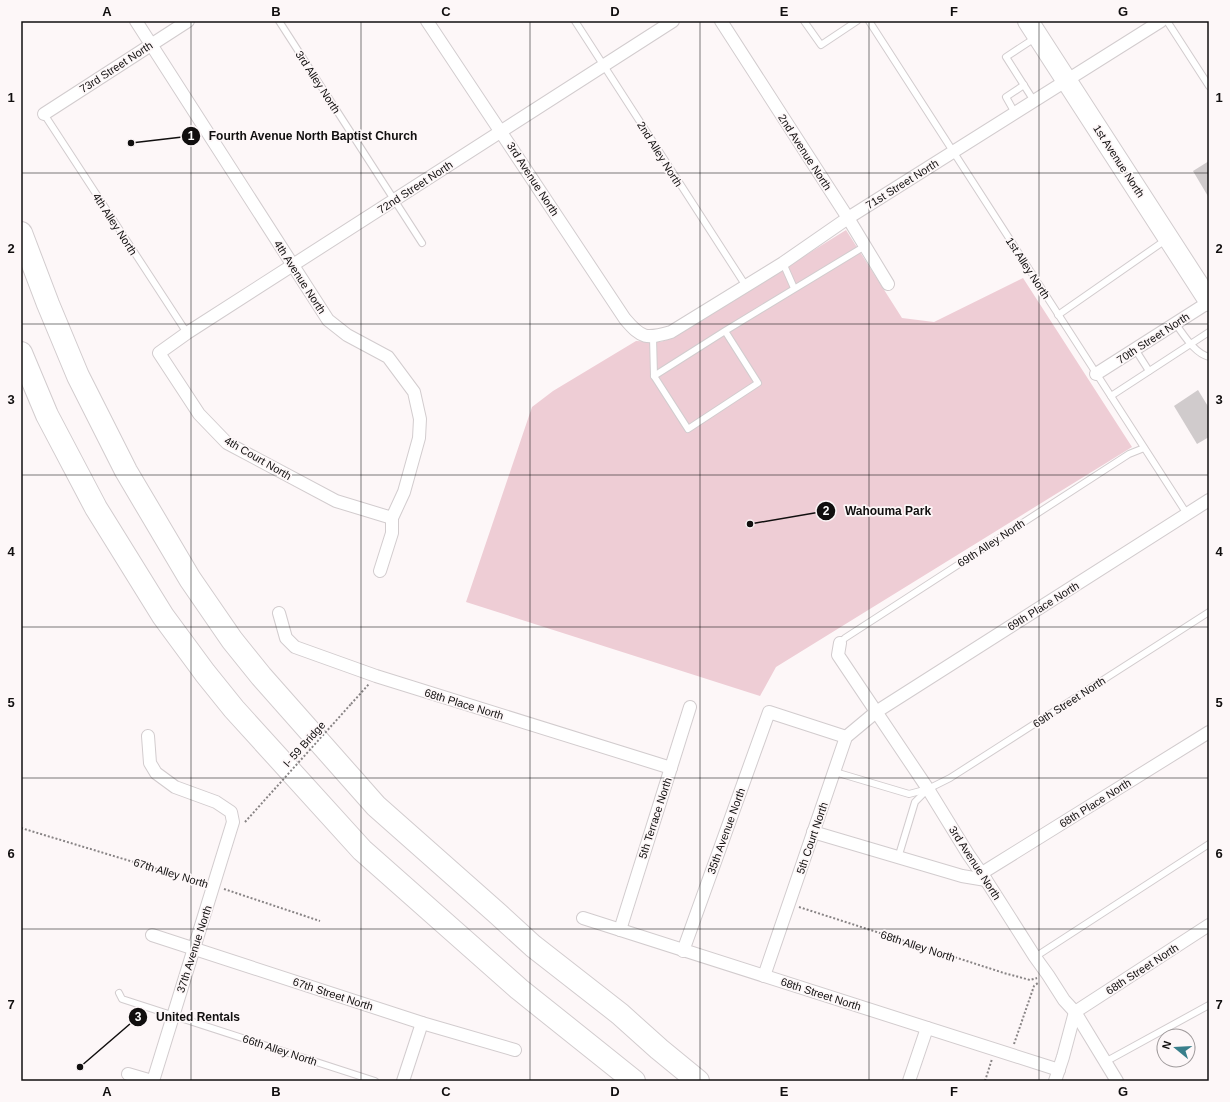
<svg xmlns="http://www.w3.org/2000/svg" width="1230" height="1102" font-family="Arial,sans-serif">
  <style>
    .green { fill: #eecdd5 }
    .building { fill: #d0cbcc }
    .lines { fill: none; stroke-linecap: round; stroke-linejoin: round }
    .service-casing { stroke: #d2ccce; stroke-width: 8 }
    .minor-casing { stroke: #d2ccce; stroke-width: 14 }
    .primary-casing { stroke: #d2ccce; stroke-width: 22 }
    .motorway-casing { stroke: #d2ccce; stroke-width: 24 }
    .path { stroke: #888485; stroke-width: 2; stroke-dasharray: 2 2; stroke-linecap: butt }
    .service { stroke: #fff; stroke-width: 6 }
    .minor { stroke: #fff; stroke-width: 12 }
    .primary { stroke: #fff; stroke-width: 20 }
    .motorway { stroke: #fff; stroke-width: 22 }
    .path-bridge { stroke: #888485; stroke-width: 2; stroke-dasharray: 2 2; stroke-linecap: butt }
    .grid { fill: none; stroke: #110f0f; stroke-width: 1; stroke-opacity: 0.55 }
    .labels { text-anchor: middle; stroke-width: 3.5; stroke-linejoin: round; paint-order: stroke }
    .street-label { font-size: 11px; fill: #110f0f; stroke: #fdf7f8 }
    .leader { fill: none; stroke: #110f0f; stroke-width: 1.5 }
    .callout-dot { fill: #110f0f; stroke: #fdf7f8; stroke-width: 1.5 }
    .mark-label { font-size: 12px; text-anchor: middle; font-weight: bold; fill: #fff }
    .callout-label { font-size: 12px; text-anchor: middle; font-weight: bold; fill: #110f0f; stroke: #fdf7f8; stroke-width: 3.5; stroke-linejoin: round; paint-order: stroke }
    .neatline { fill: none; stroke: #110f0f; stroke-width: 1.5 }
    .grid-label { font-size: 13px; text-anchor: middle; font-weight: bold; fill: #110f0f }
  </style>
  <rect width="100%" height="100%" fill="#fdf7f8"/>
  <polygon class="green" points="846,230 902,318 934,322 1023,278 1132,447 776,667 760,696 466,602 532,407 553,391 636,341 660,342 673,338"/>
  <g class="building">
    <polygon points="1209,161 1209,198 1193,171"/>
    <polygon points="1198,390 1209,408 1209,437 1197,444 1174,406"/>
  </g>
  <g class="lines">
    <defs>
      <g id="service">
        <polyline points="279,21 422,243"/>
        <polyline points="575,21 746,286"/>
        <polyline points="804,21 821,45 857,21"/>
        <polyline points="869,21 1187,514"/>
        <polyline points="1167,21 1209,86"/>
        <polyline points="1034,101 1006,57 1035,38"/>
        <polyline points="1015,113 1006,97 1024,85"/>
        <polyline points="44,114 187,333"/>
        <polyline points="783,263 794,288"/>
        <polyline points="1058,315 1167,239"/>
        <path d="M1175,323C1184,335 1194,353 1209,357"/>
        <polyline points="725,331 758,383 688,429 654,376 725,331 865,246"/>
        <polyline points="653,337 654,376"/>
        <polyline points="1135,349 1149,371"/>
        <polyline points="1111,396 1209,332"/>
        <polyline points="840,643 845,638 1129,454 1144,448"/>
        <polyline points="835,772 909,794 928,789 950,778 1209,612"/>
        <polyline points="898,858 915,802 927,790"/>
        <polyline points="1035,957 1209,844"/>
        <polyline points="119,993 122,999 375,1081"/>
        <polyline points="1105,1062 1209,1005"/>
      </g>
      <g id="minor">
        <polyline points="136,21 328,320 347,335 388,357 414,392 420,419 419,438 404,492 392,518 392,533 380,571"/>
        <path d="M427,21L625,319C642,339 646,339 671,332L783,263L848,218L1161,21"/>
        <polyline points="721,21 848,218 888,284"/>
        <polyline points="44,114 188,21"/>
        <polyline points="1096,374 1209,302"/>
        <polyline points="392,518 336,501 227,443 199,414 159,353 187,333 673,21"/>
        <polyline points="279,613 286,638 295,647 376,676 671,768"/>
        <polyline points="840,643 838,655 928,789 968,854 986,880 1035,957 1048,975 1064,1000 1075,1012 1117,1081"/>
        <polyline points="148,736 150,763 156,773 175,787 216,802 231,812 233,822 153,1081"/>
        <polyline points="813,832 962,876 986,880"/>
        <polyline points="982,873 1209,732"/>
        <polyline points="583,918 1059,1070"/>
        <polyline points="620,930 690,707"/>
        <polyline points="152,935 422,1023 515,1050"/>
        <polyline points="683,951 769,712 846,737"/>
        <polyline points="764,976 846,737 876,712 1209,500"/>
        <polyline points="128,1074 152,1081"/>
        <polyline points="403,1081 422,1023"/>
        <polyline points="909,1081 927,1028"/>
        <polyline points="1055,1081 1063,1057 1075,1012 1209,925"/>
      </g>
      <polyline id="primary" points="1028,21 1209,301"/>
      <g id="motorway">
        <polyline points="21,233 48,304 78,376 126,471 190,579 232,640 261,676 376,806 498,914 533,946 620,1014 659,1049 698,1081"/>
        <polyline points="21,353 47,415 96,508 163,616 205,673 234,709 362,850 519,989 634,1081"/>
      </g>
    </defs>
    <use href="#service" class="service-casing"/>
    <use href="#minor" class="minor-casing"/>
    <use href="#primary" class="primary-casing"/>
    <use href="#motorway" class="motorway-casing"/>
    <g class="path">
      <polyline points="351,704 369,684"/>
      <polyline points="21,828 203,883"/>
      <polyline points="224,889 320,921"/>
      <polyline points="799,907 1004,973 1030,980 1037,978"/>
      <polyline points="1014,1044 1034,986 1039,982"/>
      <polyline points="985,1081 992,1059"/>
    </g>
    <use href="#service" class="service"/>
    <use href="#minor" class="minor"/>
    <use href="#primary" class="primary"/>
    <use href="#motorway" class="motorway"/>
    <polyline class="path-bridge" points="245,822 351,704"/>
  </g>
  <path class="grid" d="M191,21V1081M361,21V1081M530,21V1081M700,21V1081M869,21V1081M1039,21V1081M21,173H1209M21,324H1209M21,475H1209M21,627H1209M21,778H1209M21,929H1209"/>
  <g class="labels">
    <g class="street-label">
      <text transform="translate(116 67) rotate(-33)" y="4">73rd Street North</text>
      <text transform="translate(318 82) rotate(57)" y="4">3rd Alley North</text>
      <text transform="translate(805 152) rotate(57)" y="4">2nd Avenue North</text>
      <text transform="translate(660 154) rotate(58)" y="4">2nd Alley North</text>
      <text transform="translate(1119 161) rotate(57)" y="4">1st Avenue North</text>
      <text transform="translate(533 179) rotate(57)" y="4">3rd Avenue North</text>
      <text transform="translate(902 184) rotate(-32)" y="4">71st Street North</text>
      <text transform="translate(415 187) rotate(-33)" y="4">72nd Street North</text>
      <text transform="translate(115 224) rotate(57)" y="4">4th Alley North</text>
      <text transform="translate(1028 268) rotate(57)" y="4">1st Alley North</text>
      <text transform="translate(300 277) rotate(57)" y="4">4th Avenue North</text>
      <text transform="translate(1153 338) rotate(-33)" y="4">70th Street North</text>
      <text transform="translate(258 458) rotate(30)" y="4">4th Court North</text>
      <text transform="translate(991 543) rotate(-33)" y="4">69th Alley North</text>
      <text transform="translate(1043 606) rotate(-32)" y="4">69th Place North</text>
      <text transform="translate(1069 702) rotate(-33)" y="4">69th Street North</text>
      <text transform="translate(464 704) rotate(17)" y="4">68th Place North</text>
      <text transform="translate(304 744) rotate(-48)" y="4">I- 59 Bridge</text>
      <text transform="translate(1095 803) rotate(-32)" y="4">68th Place North</text>
      <text transform="translate(655 818) rotate(-72)" y="4">5th Terrace North</text>
      <text transform="translate(726 831) rotate(-70)" y="4">35th Avenue North</text>
      <text transform="translate(812 838) rotate(-71)" y="4">5th Court North</text>
      <text transform="translate(975 863) rotate(57)" y="4">3rd Avenue North</text>
      <text transform="translate(171 873) rotate(17)" y="4">67th Alley North</text>
      <text transform="translate(918 946) rotate(18)" y="4">68th Alley North</text>
      <text transform="translate(194 949) rotate(-72)" y="4">37th Avenue North</text>
      <text transform="translate(1142 969) rotate(-33)" y="4">68th Street North</text>
      <text transform="translate(333 994) rotate(18)" y="4">67th Street North</text>
      <text transform="translate(821 994) rotate(18)" y="4">68th Street North</text>
      <text transform="translate(280 1050) rotate(18)" y="4">66th Alley North</text>
    </g>
  </g>
  <path class="leader" d="M131 143L191 136M750 524L826 511M80 1067L138 1017"/>
  <g class="callout-dot">
    <circle cx="131" cy="143" r="4"/>
    <circle cx="750" cy="524" r="4"/>
    <circle cx="80" cy="1067" r="4"/>
    <circle cx="191" cy="136" r="10"/>
    <circle cx="826" cy="511" r="10"/>
    <circle cx="138" cy="1017" r="10"/>
  </g>
  <g class="mark-label">
    <text x="191" y="140">1</text>
    <text x="826" y="515">2</text>
    <text x="138" y="1021">3</text>
  </g>
  <g class="callout-label">
    <text x="313" y="140">Fourth Avenue North Baptist Church</text>
    <text x="888" y="515">Wahouma Park</text>
    <text x="198" y="1021">United Rentals</text>
  </g>
  <rect width="1230" height="1102" fill="none" stroke="#fdf7f8" stroke-width="44"/>
  <g transform="translate(1176 1048) rotate(288)"><circle r="19" fill="#fdf7f8" stroke="#9f9a9b"/>
  <path d="M0-3L7 15L0 10L-7 15Z" fill="#397f8b"/>
  <text y="-6" font-size="11" font-weight="bold" text-anchor="middle" fill="#110f0f">N</text>
  </g>
  <rect x="22" y="22" width="1186" height="1058" class="neatline"/>
  <g class="grid-label">
    <text x="107" y="16">A</text>
    <text x="276" y="16">B</text>
    <text x="446" y="16">C</text>
    <text x="615" y="16">D</text>
    <text x="784" y="16">E</text>
    <text x="954" y="16">F</text>
    <text x="1123" y="16">G</text>
    <text x="11" y="102">1</text>
    <text x="1219" y="102">1</text>
    <text x="11" y="253">2</text>
    <text x="1219" y="253">2</text>
    <text x="11" y="404">3</text>
    <text x="1219" y="404">3</text>
    <text x="11" y="556">4</text>
    <text x="1219" y="556">4</text>
    <text x="11" y="707">5</text>
    <text x="1219" y="707">5</text>
    <text x="11" y="858">6</text>
    <text x="1219" y="858">6</text>
    <text x="11" y="1009">7</text>
    <text x="1219" y="1009">7</text>
    <text x="107" y="1096">A</text>
    <text x="276" y="1096">B</text>
    <text x="446" y="1096">C</text>
    <text x="615" y="1096">D</text>
    <text x="784" y="1096">E</text>
    <text x="954" y="1096">F</text>
    <text x="1123" y="1096">G</text>
  </g>
</svg>
